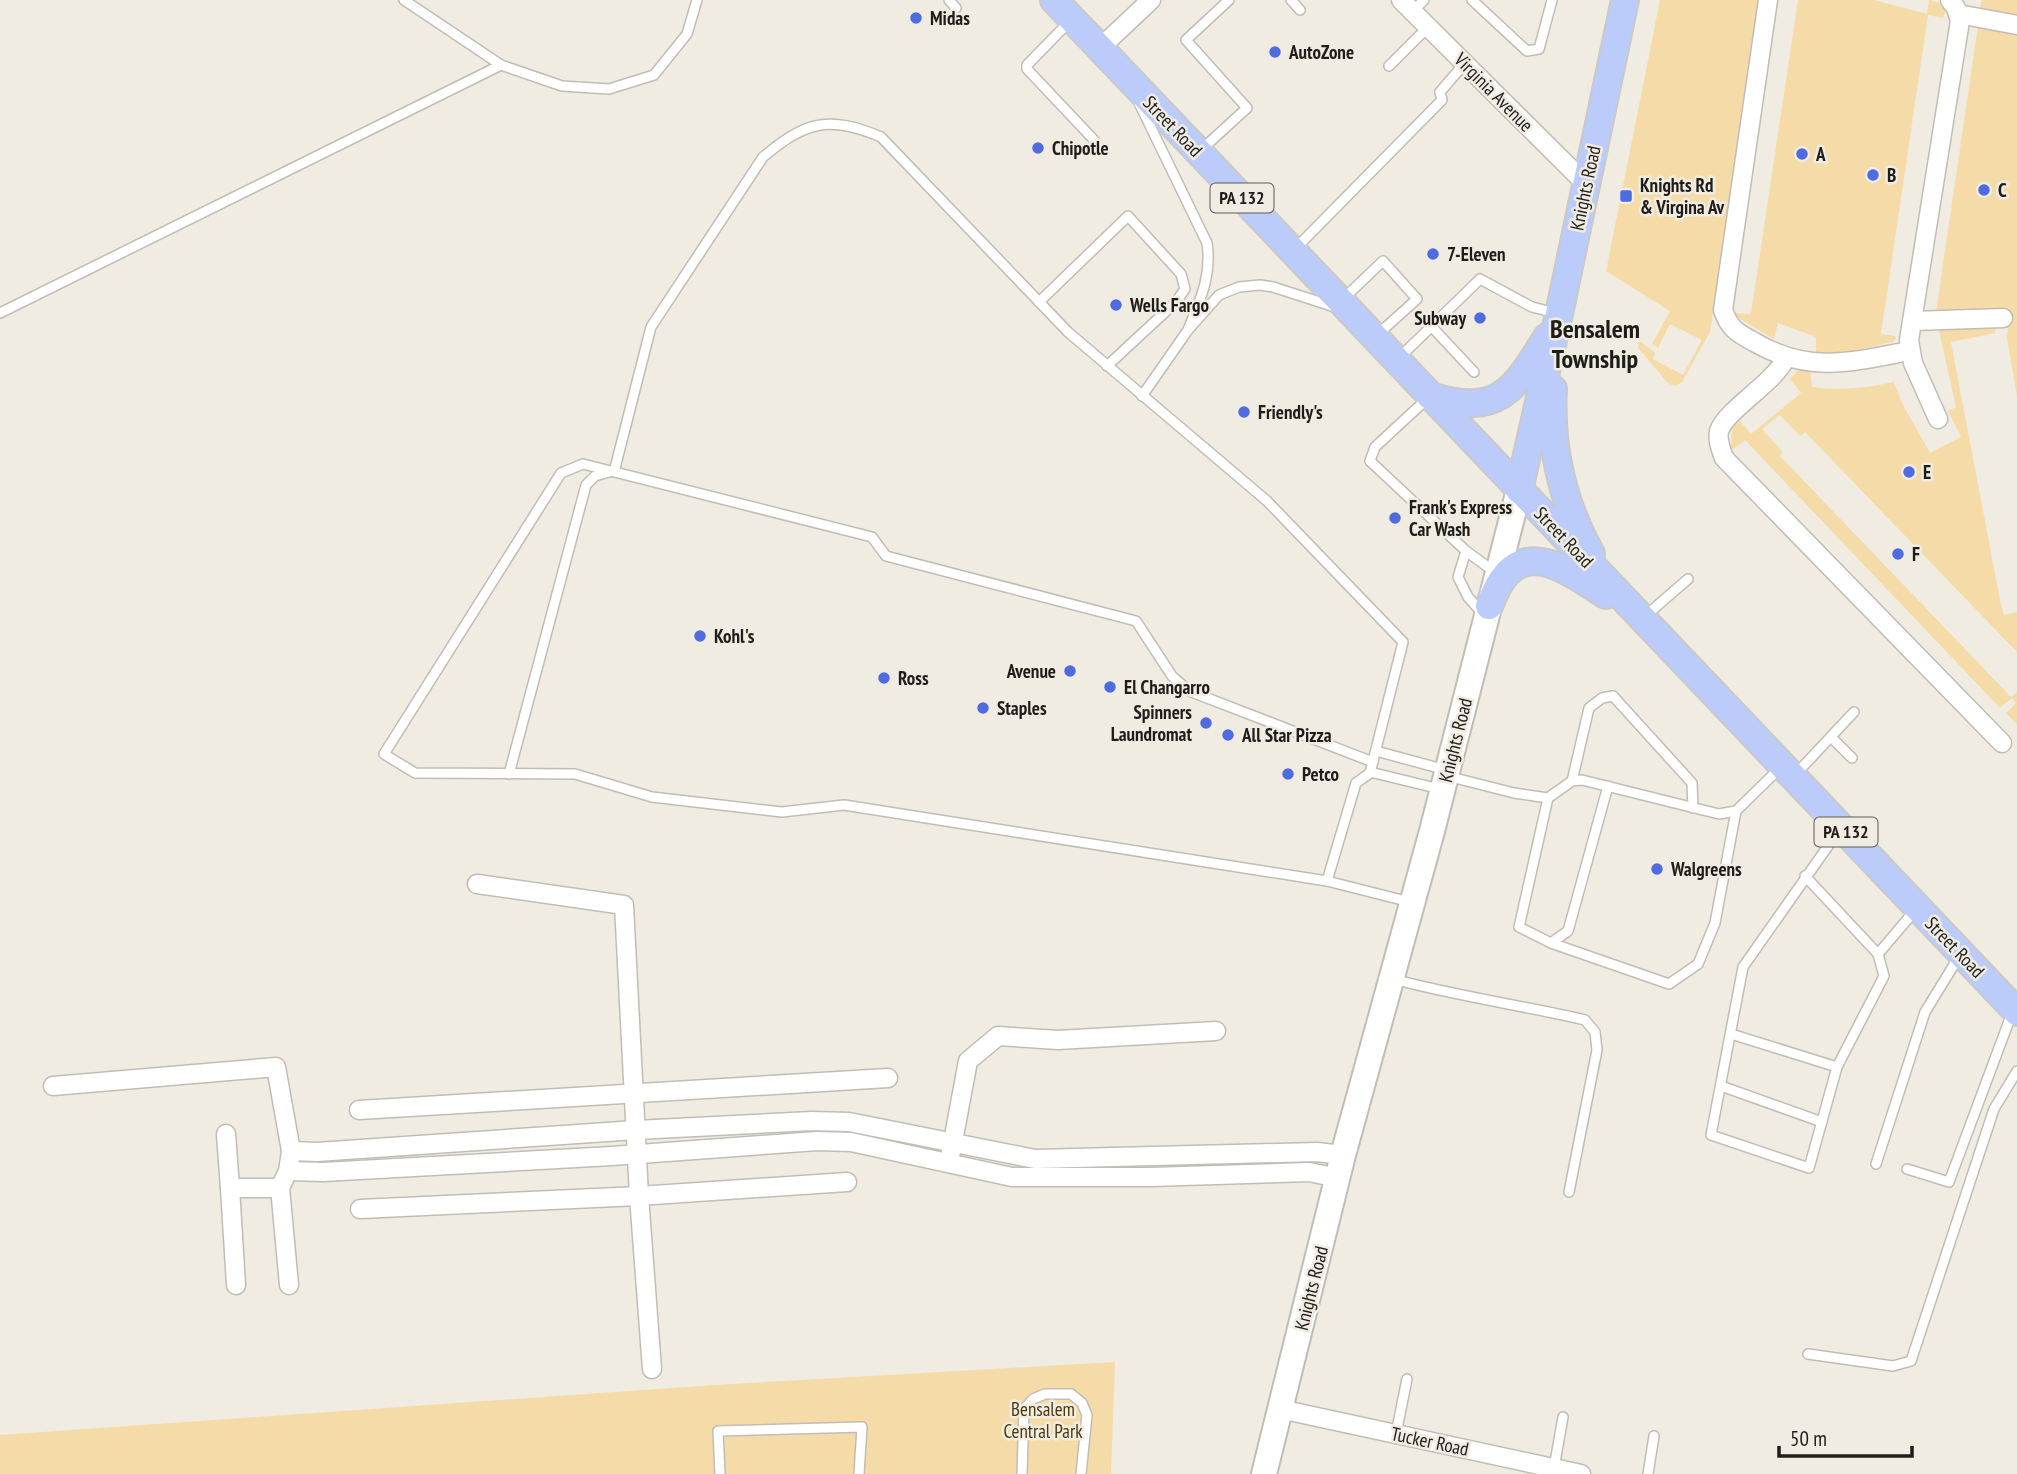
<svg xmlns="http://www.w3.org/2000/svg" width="2017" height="1474" font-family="'PT Sans Narrow',sans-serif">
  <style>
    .green { fill: #f5dba7 }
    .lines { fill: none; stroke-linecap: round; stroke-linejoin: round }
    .service-casing { stroke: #c2bdb4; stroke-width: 12 }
    .minor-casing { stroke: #c2bdb4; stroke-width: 21 }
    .secondary-casing { stroke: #c2bdb4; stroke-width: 28 }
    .primary-casing { stroke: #c9c9c8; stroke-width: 30 }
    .service { stroke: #fff; stroke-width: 9 }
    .minor { stroke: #fff; stroke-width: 18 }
    .secondary { stroke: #fff; stroke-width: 24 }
    .primary { stroke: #bcccfa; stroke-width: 26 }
    .poi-dot { fill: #4e6bdf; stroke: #f0ece2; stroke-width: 2.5 }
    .labels { text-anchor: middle; stroke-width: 5; stroke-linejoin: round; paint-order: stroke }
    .shield { fill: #f0ece2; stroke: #5d5b55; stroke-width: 2 }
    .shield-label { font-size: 18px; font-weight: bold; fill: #1e1d19 }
    .poi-label { font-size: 19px; font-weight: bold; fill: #1e1d19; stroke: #f0ece2; text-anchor: start }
    .street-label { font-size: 19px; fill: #1e1d19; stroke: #f0ece2 }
    .park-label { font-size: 19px; fill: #4a370a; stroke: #f0ece2 }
    .district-label { font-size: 26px; font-weight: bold; fill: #1e1d19; stroke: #f0ece2 }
  </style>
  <rect width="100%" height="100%" fill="#f0ece2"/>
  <g class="green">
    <polygon points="1660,0 1762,0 1710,332 1682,382 1676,386 1669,384 1638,348 1638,342 1641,342 1655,353 1653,359 1683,375 1702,340 1670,324 1658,348 1652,344 1670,311 1606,271"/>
    <polygon points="1798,0 1874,0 1927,14 1929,0 1944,4 1946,10 1943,18 1928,15 1881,334 1895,336 1896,339 1892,342 1837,355 1816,354 1816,337 1778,323 1774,339 1737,317 1734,313 1751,314"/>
    <polygon points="1982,0 2017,0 2017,21 1980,9"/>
    <polygon points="1978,26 2017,32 2017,396 2007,338 2009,315 1936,312"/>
    <path d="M1996,323L1995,333L1951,342L2001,605L2004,615L2017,612V652L1805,432L1800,436L1780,415L1762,429L1783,452L1780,456L2011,697L2017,692V724L2006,713L2016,703L2012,698L2000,708L1745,440L1732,450L1731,449L1732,428L1740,421L1751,434L1801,393L1790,379L1798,370L1810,369L1812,387C1840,391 1866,388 1894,382L1902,403L1930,453L1961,437L1948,411L1956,407L1938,326Z"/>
    <polygon points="1115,1362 1111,1474 0,1474 0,1435 715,1385"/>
  </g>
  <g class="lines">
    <defs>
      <g id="service">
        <polyline points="404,0 501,65 562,86 609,89 654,75 687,34 697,0"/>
        <polyline points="949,0 956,8"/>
        <polyline points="1291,0 1300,10"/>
        <polyline points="1472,0 1527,51 1539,49 1552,0"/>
        <polyline points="1413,11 1424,0"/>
        <polyline points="1071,20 1027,65 1027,69 1094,140"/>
        <polyline points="1389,66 1428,27"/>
        <path d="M1139,103L1207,243C1212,276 1200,300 1188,330"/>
        <polyline points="1200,151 1247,108 1186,40 1229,0"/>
        <polyline points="1294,250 1442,100 1440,92 1465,63"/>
        <polyline points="1342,300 1383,261 1417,299 1376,336"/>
        <polyline points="1039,302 1128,216 1181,274 1185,289 1176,302 1107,366"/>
        <polyline points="0,313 501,65"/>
        <polyline points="1431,326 1474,372"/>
        <polyline points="1400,357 1480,279 1532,307 1556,313"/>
        <polyline points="1142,396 1188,330 1219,295 1239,287 1260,285 1273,287 1335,307"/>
        <polyline points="1428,398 1375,447 1370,461 1466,551 1496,573"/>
        <path d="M614,472L651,327L763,157C806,121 829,115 881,137L1068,332L1267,501L1403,642L1370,773L1356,783L1327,881"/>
        <polyline points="1466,551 1458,577 1468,597 1483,614"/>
        <polyline points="1643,618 1688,579"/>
        <polyline points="1831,737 1852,758"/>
        <polyline points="1376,751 1446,770"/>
        <polyline points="1373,762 1189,691 1172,676 1136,621 886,556 872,537 583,464 561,473 384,754 415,773 575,774 652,797 782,812 844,805 1327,881 1410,902"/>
        <polyline points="1370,772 1440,789"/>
        <polyline points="509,774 586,485 595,476 609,472"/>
        <polyline points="1447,776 1514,793 1548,798 1572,781 1582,780 1719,814 1736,811 1781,767"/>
        <polyline points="1794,776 1854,712"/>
        <polyline points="1572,781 1589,708 1602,698 1613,696 1692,783 1693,808"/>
        <polyline points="1548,798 1519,927 1551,943 1568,931 1608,786"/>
        <polyline points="1840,829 1743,967 1711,1135 1809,1168 1837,1067 1884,976 1878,954"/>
        <polyline points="1805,876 1878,954 1917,908"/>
        <polyline points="1551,943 1669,984 1698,964 1715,923 1736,811"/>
        <path d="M1393,979C1456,996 1521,1005 1585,1020L1595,1032L1597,1050L1569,1192"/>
        <polyline points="1731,1034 1837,1067"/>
        <polyline points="1721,1086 1822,1122"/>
        <polyline points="1876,1164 1925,1012 1960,955"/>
        <polyline points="1907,1169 1949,1182 2012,1013"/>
        <polyline points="1808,1354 1893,1366 1911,1361 1994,1109 2017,1071"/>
        <polyline points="1396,1434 1407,1379"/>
        <polyline points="1554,1468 1563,1417"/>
        <polyline points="720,1474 718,1431 862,1427 859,1474"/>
        <polyline points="1022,1474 1024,1409 1033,1399 1045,1394 1071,1394 1082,1403 1087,1415 1081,1474"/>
        <polyline points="1648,1474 1654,1436"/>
      </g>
      <g id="minor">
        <polyline points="1401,0 1587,185"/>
        <path d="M1768,0L1723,310C1730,330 1738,333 1756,343C1810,374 1852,362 1909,351"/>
        <polyline points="1958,14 2017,25"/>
        <polyline points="1100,48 1151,0"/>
        <polyline points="1913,321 2003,318"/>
        <path d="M1786,358C1773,384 1726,410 1719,431C1717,440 1721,450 1724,458L2002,743"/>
        <polyline points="1938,419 1913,363 1909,340 1960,21 1956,8 1950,0"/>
        <polyline points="477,884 624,905 639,1196 652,1369"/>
        <polyline points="53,1086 276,1067 291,1151 288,1171 280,1188 289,1285"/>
        <polyline points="359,1110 888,1078"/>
        <polyline points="226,1134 230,1188"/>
        <polyline points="291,1151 317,1152 636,1130 812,1121 849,1122 1035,1159 1317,1152 1343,1155"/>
        <polyline points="951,1152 968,1061 998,1036 1058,1040 1216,1031"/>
        <polyline points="288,1171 323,1172 612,1156 817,1141 851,1142 1012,1177 1151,1177 1309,1172 1338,1178"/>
        <polyline points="360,1209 639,1196 847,1182"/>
        <polyline points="236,1285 230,1188 280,1188"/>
        <polyline points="1280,1409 1581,1474"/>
      </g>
      <polyline id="secondary" points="1264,1474 1343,1155 1432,831 1519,490"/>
      <g id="primary">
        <polyline points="1054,0 2017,1012"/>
        <path d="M1553,389C1550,447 1563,504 1591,554"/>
        <path d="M1430,396C1498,417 1514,391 1547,337"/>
        <polyline points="1519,490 1559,314 1625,0"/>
        <path d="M1489,606C1493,597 1497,585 1504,577C1533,540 1578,578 1606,595"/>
      </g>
    </defs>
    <use href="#service" class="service-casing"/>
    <use href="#minor" class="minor-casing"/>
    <use href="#secondary" class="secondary-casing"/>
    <use href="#primary" class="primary-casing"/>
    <use href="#service" class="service"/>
    <use href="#minor" class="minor"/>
    <use href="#secondary" class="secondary"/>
    <use href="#primary" class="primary"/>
  </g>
  <g class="poi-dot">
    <circle cx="916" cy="18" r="7"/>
    <circle cx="1275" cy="52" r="7"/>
    <circle cx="1038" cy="148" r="7"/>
    <circle cx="1802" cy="154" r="7"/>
    <circle cx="1873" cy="175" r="7"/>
    <circle cx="1984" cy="190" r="7"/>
    <rect x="1619" y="189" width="14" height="14" rx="3.5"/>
    <circle cx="1433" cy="254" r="7"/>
    <circle cx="1116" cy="305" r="7"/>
    <circle cx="1480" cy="318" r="7"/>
    <circle cx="1244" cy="412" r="7"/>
    <circle cx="1909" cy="472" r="7"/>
    <circle cx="1395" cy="518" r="7"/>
    <circle cx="1898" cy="554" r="7"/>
    <circle cx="700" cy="636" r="7"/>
    <circle cx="1070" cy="671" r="7"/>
    <circle cx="884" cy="678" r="7"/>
    <circle cx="1110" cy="687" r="7"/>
    <circle cx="983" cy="708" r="7"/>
    <circle cx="1206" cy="723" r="7"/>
    <circle cx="1228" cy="735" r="7"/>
    <circle cx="1288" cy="774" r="7"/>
    <circle cx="1657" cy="869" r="7"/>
  </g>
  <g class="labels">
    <g class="shield">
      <rect x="1210.5" y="183.5" width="63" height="29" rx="5"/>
      <rect x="1814.5" y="817.5" width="63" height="29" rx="5"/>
    </g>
    <g class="shield-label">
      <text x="1242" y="204">PA 132</text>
      <text x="1846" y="838">PA 132</text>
    </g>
    <g class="poi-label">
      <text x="930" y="25">Midas</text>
      <text x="1289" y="59">AutoZone</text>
      <text x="1052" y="155">Chipotle</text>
      <text x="1816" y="161">A</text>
      <text x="1887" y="182">B</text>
      <text x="1640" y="192">Knights Rd<tspan x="1640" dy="22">&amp; Virgina Av</tspan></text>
      <text x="1998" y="197">C</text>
      <text x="1447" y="261">7-Eleven</text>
      <text x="1130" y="312">Wells Fargo</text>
      <text x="1466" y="325" text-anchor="end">Subway</text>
      <text x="1258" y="419">Friendly's</text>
      <text x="1923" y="479">E</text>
      <text x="1409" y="514">Frank's Express<tspan x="1409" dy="22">Car Wash</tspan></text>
      <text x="1912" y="561">F</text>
      <text x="714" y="643">Kohl's</text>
      <text x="1056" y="678" text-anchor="end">Avenue</text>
      <text x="898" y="685">Ross</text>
      <text x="1124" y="694">El Changarro</text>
      <text x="997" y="715">Staples</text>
      <text x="1192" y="719" text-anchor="end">Spinners<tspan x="1192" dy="22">Laundromat</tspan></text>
      <text x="1242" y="742">All Star Pizza</text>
      <text x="1302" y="781">Petco</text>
      <text x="1671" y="876">Walgreens</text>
    </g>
    <g class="street-label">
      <text transform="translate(1494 92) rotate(45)" y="7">Virginia Avenue</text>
      <text transform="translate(1173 126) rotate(46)" y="7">Street Road</text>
      <text transform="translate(1585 188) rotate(-78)" y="7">Knights Road</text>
      <text transform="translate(1564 537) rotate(46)" y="7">Street Road</text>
      <text transform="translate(1455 740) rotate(-76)" y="7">Knights Road</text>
      <text transform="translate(1955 947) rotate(46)" y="7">Street Road</text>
      <text transform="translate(1311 1288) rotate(-76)" y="7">Knights Road</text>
      <text transform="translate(1430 1441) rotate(12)" y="7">Tucker Road</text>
    </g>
    <g class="park-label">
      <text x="1043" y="1416">Bensalem<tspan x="1043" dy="22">Central Park</tspan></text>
    </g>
    <g class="district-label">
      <text x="1595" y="338">Bensalem<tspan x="1595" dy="30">Township</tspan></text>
    </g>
  </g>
  <path d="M1779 1446v10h133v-10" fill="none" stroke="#1e1d19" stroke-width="3.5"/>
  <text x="1790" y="1446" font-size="21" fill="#1e1d19" stroke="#f0ece2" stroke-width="5" paint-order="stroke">50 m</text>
</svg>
